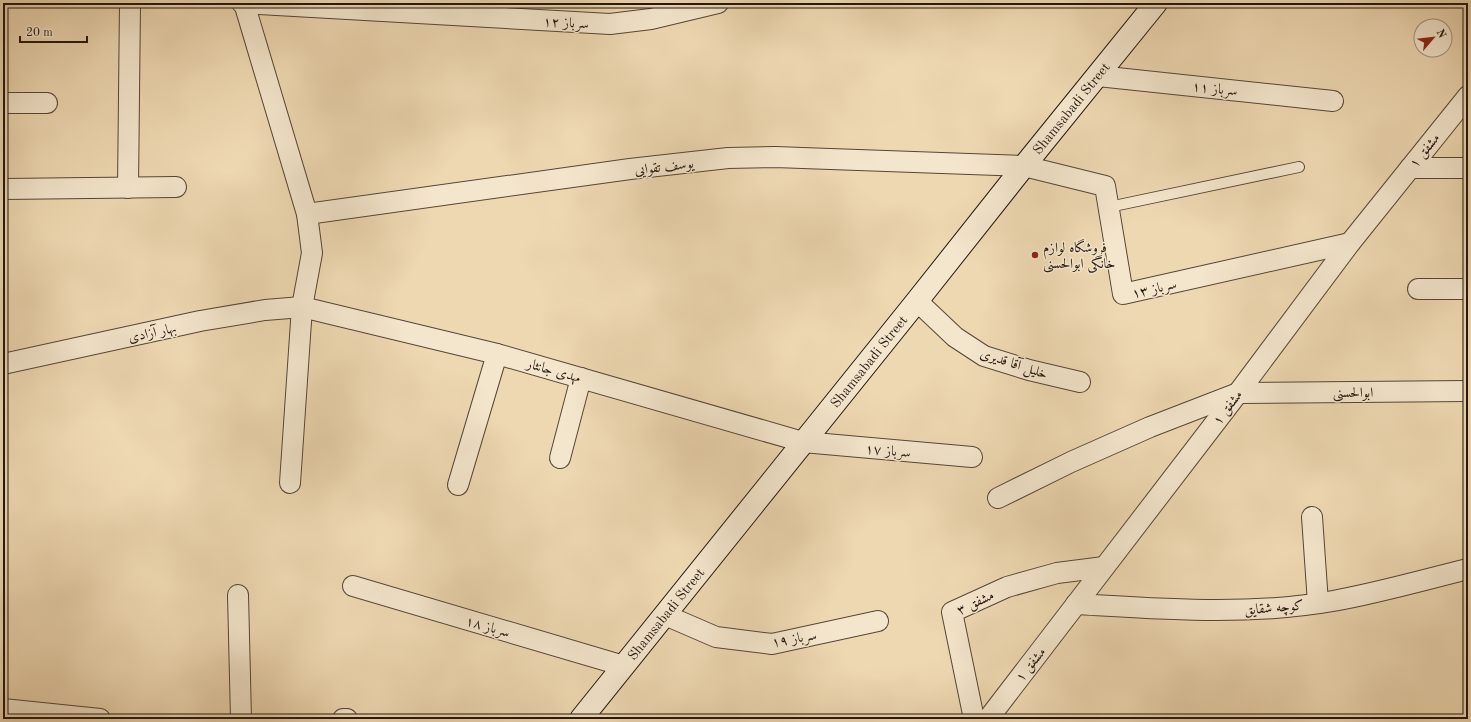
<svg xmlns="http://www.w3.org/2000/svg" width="1471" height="722" font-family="'Old Standard TT',Amiri,serif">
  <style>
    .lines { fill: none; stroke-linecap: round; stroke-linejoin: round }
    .lane-casing { stroke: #564638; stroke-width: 12 }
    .street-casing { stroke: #564638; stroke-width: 22 }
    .secondary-casing { stroke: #23160f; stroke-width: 24 }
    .lane { stroke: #f4e6cd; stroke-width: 10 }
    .street { stroke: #f4e6cd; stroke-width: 20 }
    .secondary { stroke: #f4e6cd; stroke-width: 22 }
    .poi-dot { fill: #8f2418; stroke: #f4e6cd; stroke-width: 1.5 }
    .labels { text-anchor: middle; stroke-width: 3; stroke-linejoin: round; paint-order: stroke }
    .street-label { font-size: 14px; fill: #23160f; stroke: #f4e6cd }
    .poi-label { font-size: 14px; fill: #23160f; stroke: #f4e6cd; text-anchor: start }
  </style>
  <rect width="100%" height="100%" fill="#eed8b2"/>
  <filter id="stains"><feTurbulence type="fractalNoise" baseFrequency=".005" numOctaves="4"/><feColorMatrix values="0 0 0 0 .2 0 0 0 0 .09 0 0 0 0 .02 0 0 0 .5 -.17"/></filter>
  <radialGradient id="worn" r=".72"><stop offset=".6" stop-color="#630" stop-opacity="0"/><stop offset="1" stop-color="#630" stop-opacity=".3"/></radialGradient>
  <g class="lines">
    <defs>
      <polyline id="lane" points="1109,207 1299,167"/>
      <g id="street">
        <polyline points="242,3 610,24 651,19 718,3"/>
        <polyline points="244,3 307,214 312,253 302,307 290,483"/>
        <polyline points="1098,76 1333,101"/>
        <polyline points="3,103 47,103"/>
        <polyline points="1410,168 1468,168"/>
        <polyline points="128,188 130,3"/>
        <polyline points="3,189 176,187"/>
        <polyline points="307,214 630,169 728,158 775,157 1024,166 1105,186 1123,294 1350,243"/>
        <polyline points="1418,289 1468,289"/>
        <polyline points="917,301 955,337 984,356 1029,370 1080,382"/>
        <polyline points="3,364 200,321 265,310 302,307 497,354 803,442 972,457"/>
        <polyline points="560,458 581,378"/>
        <polyline points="458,485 497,354"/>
        <polyline points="998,498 1071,462 1150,427 1238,393 1468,391"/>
        <polyline points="1312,517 1318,603"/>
        <polyline points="353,586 624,666"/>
        <polyline points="238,595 241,719"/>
        <path d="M1076,604C1162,609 1248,616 1333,601C1378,593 1423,580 1468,569"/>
        <polyline points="665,615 716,637 772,644 878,621"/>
        <polyline points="3,709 100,719"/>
        <polyline points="343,719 347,719"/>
        <polyline points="974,719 952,612 1007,587 1057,573 1104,567"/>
        <polyline points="988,719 1238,393 1350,243 1468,96"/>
      </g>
      <g id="secondary">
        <path id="s1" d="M581,719L917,301L1024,166L1156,3"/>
      </g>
    </defs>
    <use href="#lane" class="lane-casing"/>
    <use href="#street" class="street-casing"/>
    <use href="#secondary" class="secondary-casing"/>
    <use href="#lane" class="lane"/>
    <use href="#street" class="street"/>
    <use href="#secondary" class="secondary"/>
  </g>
  <circle class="poi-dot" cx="1035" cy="255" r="4"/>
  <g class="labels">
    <g class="street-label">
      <text transform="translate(566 22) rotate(3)" y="5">سرباز ۱۲</text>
      <text transform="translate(1215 88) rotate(6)" y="5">سرباز ۱۱</text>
      <text dy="5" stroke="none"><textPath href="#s1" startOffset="783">Shamsabadi Street</textPath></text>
      <text transform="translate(1424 150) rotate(-51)" y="5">مشفق ۱</text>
      <text transform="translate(664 166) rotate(-7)" y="5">یوسف تقوایی</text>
      <text transform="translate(1154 288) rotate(-13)" y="5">سرباز ۱۳</text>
      <text transform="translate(152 332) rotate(-12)" y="5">بهار آزادی</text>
      <text dy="5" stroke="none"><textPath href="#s1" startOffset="459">Shamsabadi Street</textPath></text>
      <text transform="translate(1014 363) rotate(18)" y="5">خلیل آقا قدیری</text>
      <text transform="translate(554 370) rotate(16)" y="5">مهدی جانثار</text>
      <text x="1353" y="397">ابوالحسنی</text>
      <text transform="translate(1227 407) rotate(-53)" y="5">مشفق ۱</text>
      <text transform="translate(888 450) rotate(5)" y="5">سرباز ۱۷</text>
      <text transform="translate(975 602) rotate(-26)" y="5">مشفق ۳</text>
      <text transform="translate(1274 607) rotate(-5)" y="5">کوچه شقایق</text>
      <text dy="5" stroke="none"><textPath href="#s1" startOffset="135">Shamsabadi Street</textPath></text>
      <text transform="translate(488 626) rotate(16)" y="5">سرباز ۱۸</text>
      <text transform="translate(794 638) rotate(-10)" y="5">سرباز ۱۹</text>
      <text transform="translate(1030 664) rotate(-52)" y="5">مشفق ۱</text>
    </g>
    <g class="poi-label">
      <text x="1043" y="252">فروشگاه لوازم<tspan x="1043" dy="16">خانگی ابوالحسنی</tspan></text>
    </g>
  </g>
  <rect width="1471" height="722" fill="none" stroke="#eed8b2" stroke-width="16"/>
  <rect x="4" y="4" width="1463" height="714" fill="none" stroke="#23160f" stroke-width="2"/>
  <rect x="8" y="8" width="1455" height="706" fill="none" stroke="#23160f"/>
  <g transform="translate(1433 38) rotate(62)"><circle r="19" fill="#f4e6cd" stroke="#a09381"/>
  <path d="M0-3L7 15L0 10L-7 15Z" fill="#8f2418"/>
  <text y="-6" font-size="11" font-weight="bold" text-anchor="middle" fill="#23160f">N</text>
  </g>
  <path d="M20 36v6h67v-6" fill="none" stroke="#23160f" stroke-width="2"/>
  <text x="26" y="36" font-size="12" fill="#23160f" stroke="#f4e6cd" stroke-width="3" paint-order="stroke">20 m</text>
  <rect width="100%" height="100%" filter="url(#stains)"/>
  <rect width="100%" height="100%" fill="url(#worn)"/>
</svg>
